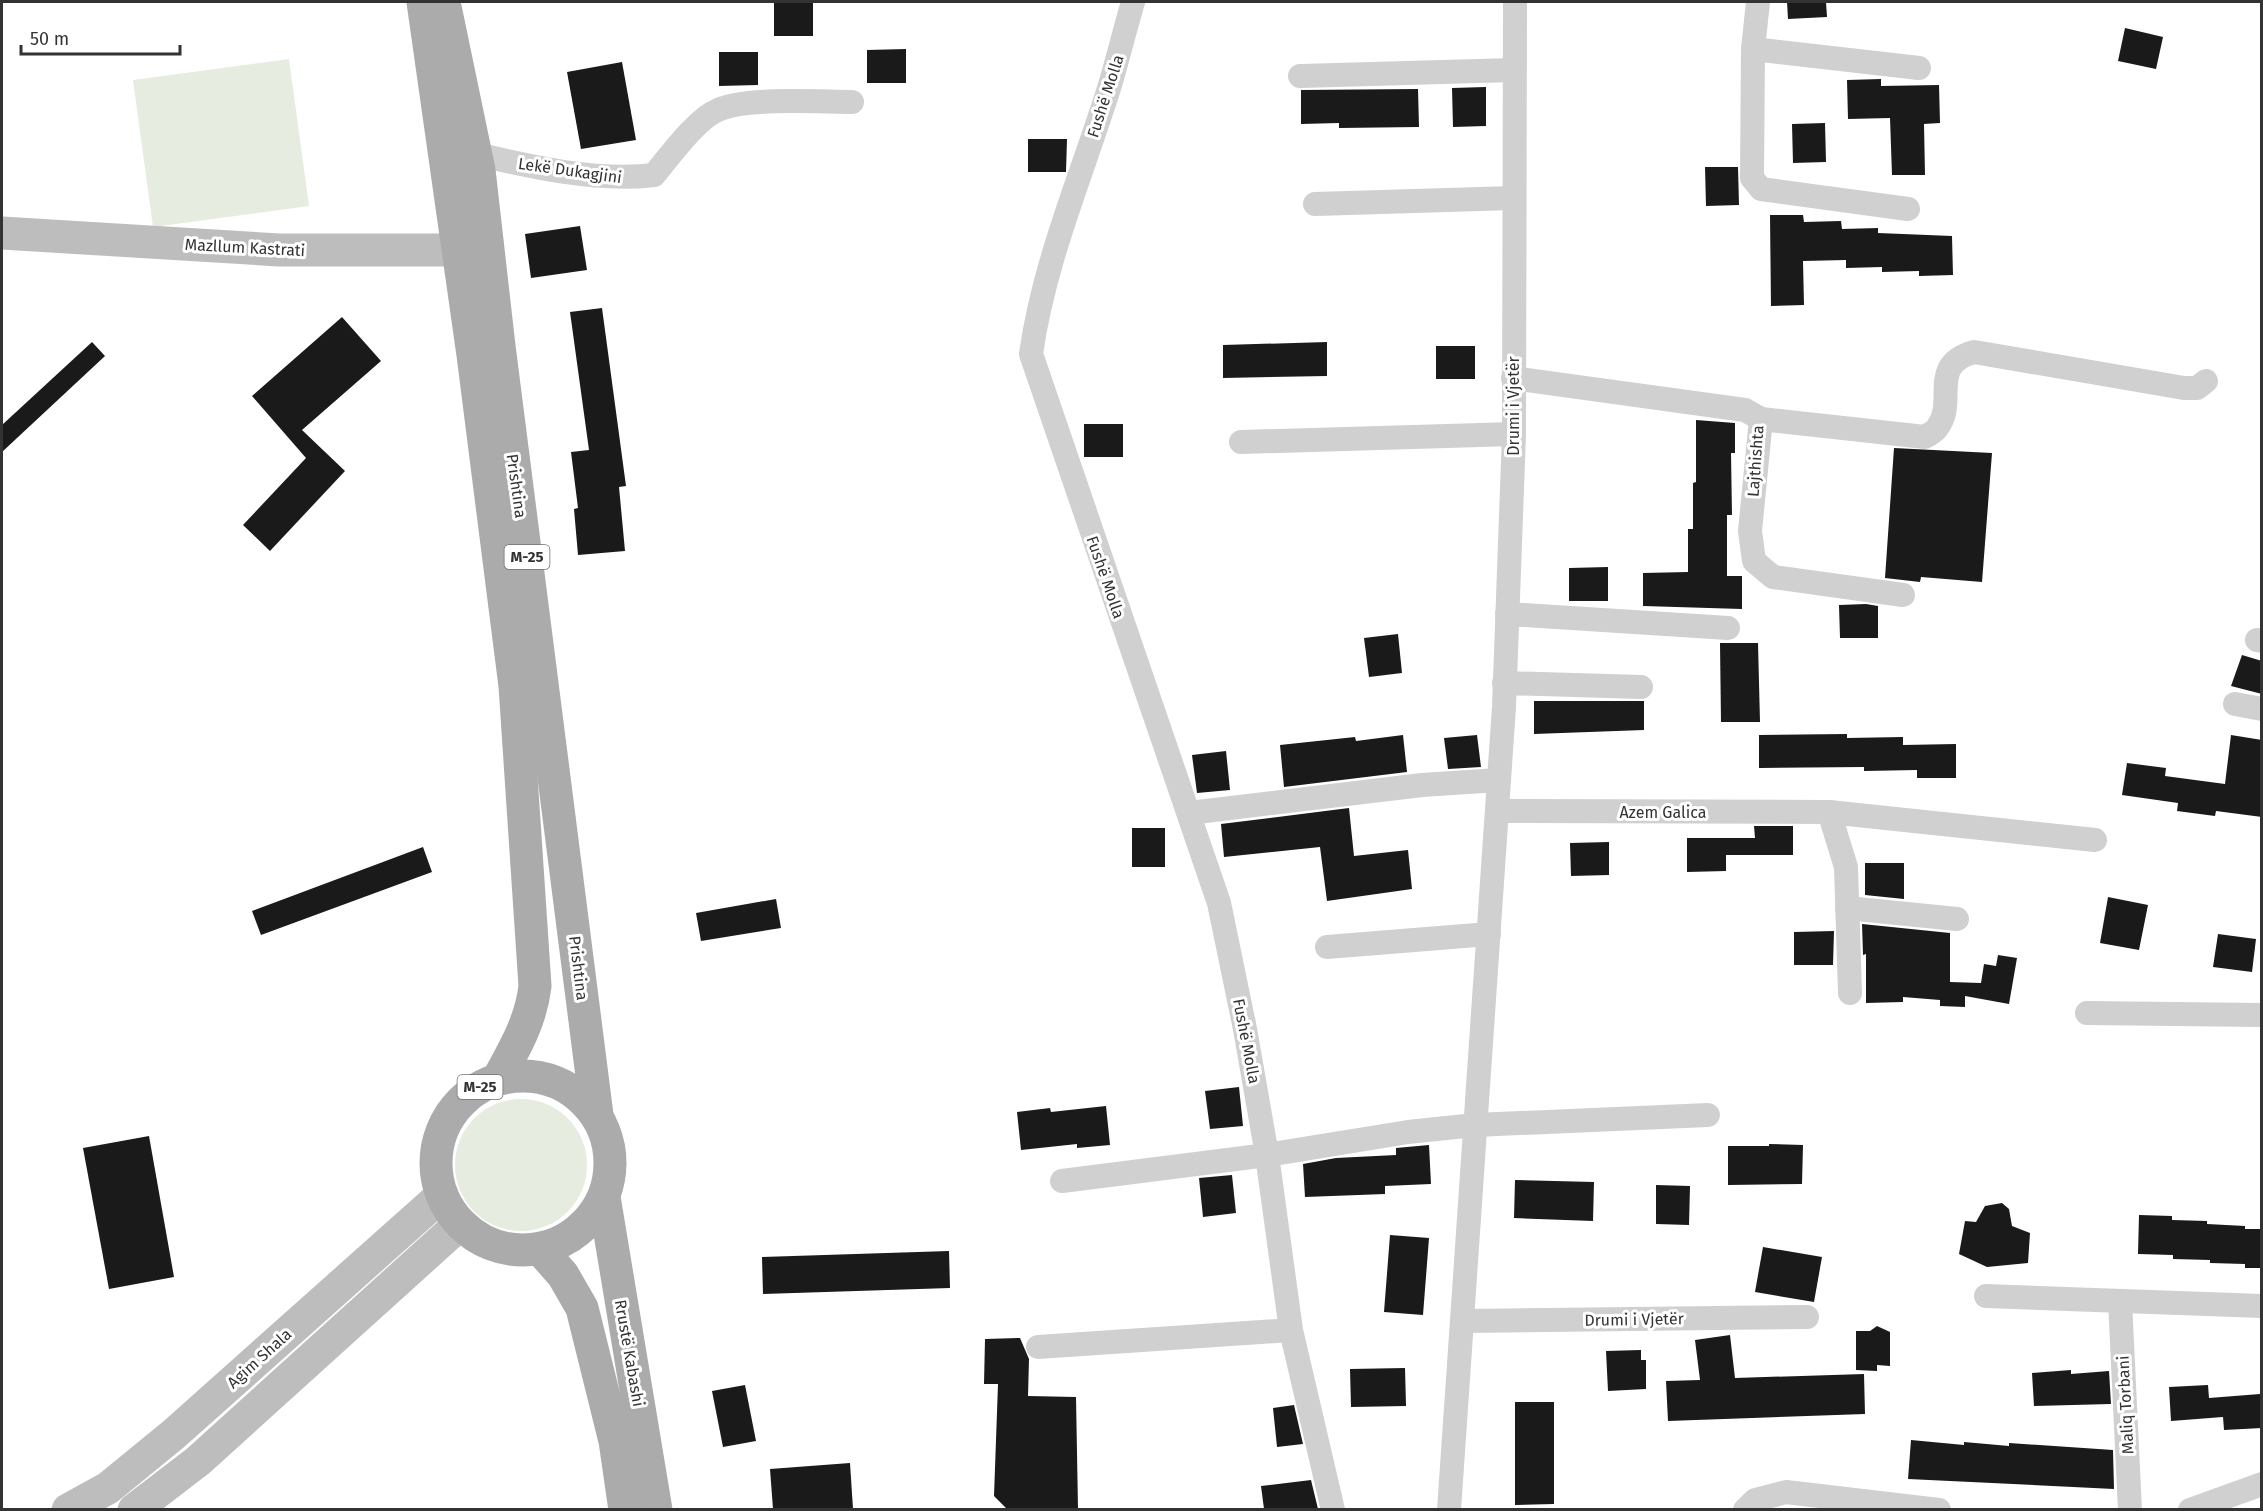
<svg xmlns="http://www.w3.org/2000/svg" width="2263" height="1511" font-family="'Fira Sans',sans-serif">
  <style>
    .green { fill: #e6ecdf }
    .building { fill: #1a1a1a }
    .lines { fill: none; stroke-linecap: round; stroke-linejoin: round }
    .minor { stroke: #d0d0d0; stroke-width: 24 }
    .secondary { stroke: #bdbdbd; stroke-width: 33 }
    .primary { stroke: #ababab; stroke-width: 33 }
    .labels { text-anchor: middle; stroke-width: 6; stroke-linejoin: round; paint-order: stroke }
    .shield { fill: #fff; stroke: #707070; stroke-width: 1.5 }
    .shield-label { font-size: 15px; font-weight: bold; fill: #333 }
    .street-label { font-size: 16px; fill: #333; stroke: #fff }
  </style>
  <rect width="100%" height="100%" fill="#fff"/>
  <g class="green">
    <polygon points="289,59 309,206 153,227 133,80"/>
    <circle cx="521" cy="1165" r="66"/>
  </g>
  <g class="building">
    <polygon points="1787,2 1826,2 1827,17 1788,19"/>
    <rect x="774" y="3" width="39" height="33"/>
    <polygon points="2125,28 2163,37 2156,69 2118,61"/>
    <polygon points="906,49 906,83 867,83 867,50"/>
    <polygon points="719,52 758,52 758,85 719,86"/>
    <polygon points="622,62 636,140 581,149 567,72"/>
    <polygon points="1881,79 1881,86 1939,85 1940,123 1924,124 1925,175 1892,175 1890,118 1848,119 1847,80"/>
    <polygon points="1486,87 1486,126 1453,127 1452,88"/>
    <polygon points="1418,89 1419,127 1339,128 1339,123 1301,124 1301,90"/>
    <polygon points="1825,123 1826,162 1793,163 1792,124"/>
    <polygon points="1028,139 1067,139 1066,172 1028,172"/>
    <polygon points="1705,167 1738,167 1739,205 1706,206"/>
    <polygon points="1770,215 1803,215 1804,222 1841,221 1842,229 1878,228 1878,233 1952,236 1953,275 1919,276 1919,271 1882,272 1882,267 1846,268 1846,260 1803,261 1804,305 1771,306"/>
    <polygon points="580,226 587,270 531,278 525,234"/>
    <polygon points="602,308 626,486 619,487 625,551 578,555 574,509 578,508 571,452 589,450 570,312"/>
    <polygon points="342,317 381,361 302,430 345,471 270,551 243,525 306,458 252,396"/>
    <polygon points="92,342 105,356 2,452 2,425"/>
    <polygon points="1327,342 1327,376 1223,378 1223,345"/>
    <rect x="1436" y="346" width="39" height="33"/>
    <polygon points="1696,420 1735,423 1735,453 1731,453 1732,515 1727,515 1727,576 1742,576 1742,609 1643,606 1643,573 1688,572 1688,529 1693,529 1693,483 1696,482"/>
    <rect x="1084" y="424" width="39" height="33"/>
    <polygon points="1894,448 1992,453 1982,582 1921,577 1920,582 1885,578"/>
    <polygon points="1608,567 1608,601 1569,601 1569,568"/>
    <polygon points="1866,604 1878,606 1878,638 1840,638 1839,605"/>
    <polygon points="1398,634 1402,673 1369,677 1364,638"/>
    <polygon points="1720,643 1758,643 1760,722 1721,722"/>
    <polygon points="2242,655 2262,661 2262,694 2231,686"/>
    <polygon points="1534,701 1644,701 1644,730 1534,734"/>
    <polygon points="1847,734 1847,738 1903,737 1903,745 1956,744 1956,778 1917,778 1917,770 1864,771 1864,767 1759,768 1759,735"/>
    <polygon points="1403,735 1407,772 1284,787 1280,745 1355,737 1356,741"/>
    <polygon points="1477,735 1481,767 1448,769 1444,738"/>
    <polygon points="2231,735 2262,740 2262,817 2216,811 2215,816 2177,811 2178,803 2122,795 2127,763 2166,768 2165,776 2225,784"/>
    <polygon points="1226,751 1230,790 1197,793 1192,755"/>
    <polygon points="1349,808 1354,856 1408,850 1412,889 1327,901 1320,847 1224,857 1221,824"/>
    <polygon points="1754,826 1793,826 1793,855 1726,855 1726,871 1687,872 1687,838 1755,838"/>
    <rect x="1132" y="828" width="33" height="39"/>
    <polygon points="1609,842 1609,875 1571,876 1570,843"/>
    <polygon points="423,847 432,872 261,935 252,911"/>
    <polygon points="1865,863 1904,863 1904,899 1865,895"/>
    <polygon points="2108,897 2148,905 2139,950 2100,943"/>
    <polygon points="776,899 781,928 701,941 696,913"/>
    <polygon points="1862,924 1950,933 1950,982 1981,983 1984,964 1996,966 1998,955 2017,958 2009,1004 1965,996 1965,1007 1940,1006 1940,1000 1903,997 1903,1002 1866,1003 1866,954 1863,955"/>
    <polygon points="1834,931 1833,965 1794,965 1794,932"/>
    <polygon points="2218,934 2256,939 2252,972 2213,967"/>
    <polygon points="1239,1087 1243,1126 1210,1129 1205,1091"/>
    <polygon points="1106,1106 1110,1145 1077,1148 1077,1144 1021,1150 1017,1112 1050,1108 1051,1112"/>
    <polygon points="149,1136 174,1277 109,1289 83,1148"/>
    <polygon points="1769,1144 1803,1145 1802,1184 1728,1185 1728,1146 1769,1146"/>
    <polygon points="1429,1145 1431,1184 1385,1186 1385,1194 1305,1197 1303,1164 1336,1158 1396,1155 1396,1148"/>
    <polygon points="1232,1175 1236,1213 1203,1217 1199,1178"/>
    <polygon points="1515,1180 1594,1182 1593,1221 1514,1218"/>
    <polygon points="1656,1185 1690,1186 1689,1225 1656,1224"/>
    <polygon points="2002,1203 2009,1209 2012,1226 2030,1233 2028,1263 1987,1267 1959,1254 1965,1221 1976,1222 1985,1206"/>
    <polygon points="2139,1215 2172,1216 2172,1220 2207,1221 2207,1224 2245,1226 2245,1229 2262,1229 2262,1268 2245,1268 2245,1264 2210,1263 2210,1260 2173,1259 2173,1255 2138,1254"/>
    <polygon points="1390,1235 1429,1238 1423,1315 1384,1312"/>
    <polygon points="1763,1247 1822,1257 1814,1302 1755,1292"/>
    <polygon points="949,1251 950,1288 763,1294 762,1257"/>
    <polygon points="1877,1326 1890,1332 1890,1366 1877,1365 1877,1371 1856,1370 1856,1331 1870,1331"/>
    <polygon points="1730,1335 1735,1378 1864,1374 1865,1414 1668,1421 1666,1381 1700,1380 1695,1340"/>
    <polygon points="1020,1338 1029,1359 1028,1396 1076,1397 1078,1509 1007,1509 994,1496 998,1384 984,1384 985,1339"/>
    <polygon points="1641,1350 1641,1360 1646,1360 1646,1389 1608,1391 1606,1351"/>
    <polygon points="1405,1368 1406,1406 1351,1407 1350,1369"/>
    <polygon points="2071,1370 2071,1374 2109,1371 2111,1404 2034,1406 2032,1373"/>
    <polygon points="745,1385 756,1441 723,1447 712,1391"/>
    <polygon points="2208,1385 2209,1398 2260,1394 2262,1428 2224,1430 2223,1417 2171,1421 2169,1387"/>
    <polygon points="1515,1402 1554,1402 1554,1504 1515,1505"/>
    <polygon points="1294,1405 1303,1444 1277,1447 1273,1408"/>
    <polygon points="1911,1440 1964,1445 1964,1442 2009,1446 2009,1443 2113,1450 2114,1489 1908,1479"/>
    <polygon points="850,1463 853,1509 773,1509 770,1469"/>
    <polygon points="1311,1480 1318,1509 1264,1509 1261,1486"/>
  </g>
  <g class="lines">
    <g class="minor">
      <polyline points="1758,2 1753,49 1752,178 1761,189 1908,209"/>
      <polyline points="1753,49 1919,68"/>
      <polyline points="1300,76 1514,70"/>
      <path d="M476,154C531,167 598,182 654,175C669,157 696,119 718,110C747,97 818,102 852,102"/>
      <polyline points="1315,204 1513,198"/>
      <polyline points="1513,378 1745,410 1761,419 1750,531 1754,561 1773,577 1903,595"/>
      <path d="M1761,419L1925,437C1929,434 1935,432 1937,428C1958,402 1927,365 1974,352L2184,388H2197L2206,381"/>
      <polyline points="1241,442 1514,434"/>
      <polyline points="1507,614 1728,628"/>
      <polyline points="2257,640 2262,641"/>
      <polyline points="1504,683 1641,687"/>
      <polyline points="2235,704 2262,709"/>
      <polyline points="1497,811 1829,812 1846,867 1850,993"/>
      <polyline points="1829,812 2095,840"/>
      <polyline points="1189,813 1422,785 1499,780"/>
      <polyline points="1847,908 1957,919"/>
      <polyline points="1327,947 1489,934"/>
      <polyline points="2087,1013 2262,1015"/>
      <path d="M1062,1181L1267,1155L1245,1029L1219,903L1031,354C1044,261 1082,175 1110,85C1118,58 1125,29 1133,2"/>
      <polyline points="1986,1296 2262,1306"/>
      <polyline points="2120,1301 2130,1510"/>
      <polyline points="1462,1321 1807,1317"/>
      <polyline points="1038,1347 1291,1330"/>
      <polyline points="1333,1510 1291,1330 1267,1155 1408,1132 1475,1125 1708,1115"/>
      <polyline points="1449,1510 1504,707 1514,434 1515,2"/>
      <polyline points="1745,1510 1755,1500 1786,1492 1939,1510"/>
      <polyline points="2190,1510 2262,1484"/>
    </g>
    <g class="secondary">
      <polyline points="2,233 279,250 457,250 484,242"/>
      <polyline points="68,1510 108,1488 174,1434 442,1195"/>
      <polyline points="134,1510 198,1461 460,1224"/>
    </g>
    <g class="primary">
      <path d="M423,2L473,355L515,686L535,986C531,1021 515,1048 498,1079"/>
      <polyline points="444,2 479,170 499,346 597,1115"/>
      <circle cx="523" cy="1163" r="87"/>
      <polyline points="604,1197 656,1510"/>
      <polyline points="540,1249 563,1275 582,1308 615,1441 625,1510"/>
    </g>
  </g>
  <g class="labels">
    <g class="shield">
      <rect x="504.5" y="545" width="45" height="24" rx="4.5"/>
      <rect x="457.5" y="1075" width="45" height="24" rx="4.5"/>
    </g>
    <g class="shield-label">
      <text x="527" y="562">M-25</text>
      <text x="480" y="1092">M-25</text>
    </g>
    <g class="street-label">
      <text transform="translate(1105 96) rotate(-72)" y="6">Fushë Molla</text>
      <text transform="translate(570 170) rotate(8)" y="6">Lekë Dukagjini</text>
      <text transform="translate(245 247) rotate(3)" y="6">Mazllum Kastrati</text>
      <text transform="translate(1513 406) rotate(-90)" y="6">Drumi i Vjetër</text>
      <text transform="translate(1755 461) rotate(-86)" y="6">Lajthishta</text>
      <text transform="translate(517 486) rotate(82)" y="6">Prishtina</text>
      <text transform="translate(1106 577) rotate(71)" y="6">Fushë Molla</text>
      <text x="1663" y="818">Azem Galica</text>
      <text transform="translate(579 968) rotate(83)" y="6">Prishtina</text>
      <text transform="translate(1247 1041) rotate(79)" y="6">Fushë Molla</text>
      <text transform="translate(1634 1319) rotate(-1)" y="6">Drumi i Vjetër</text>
      <text transform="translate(630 1353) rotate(80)" y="6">Rrustë Kabashi</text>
      <text transform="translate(259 1358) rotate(-42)" y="6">Agim Shala</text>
      <text transform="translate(2125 1405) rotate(-93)" y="6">Maliq Torbani</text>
    </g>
  </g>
  <rect width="2263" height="1511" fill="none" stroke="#333333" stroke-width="6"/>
  <path d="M21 45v9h159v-9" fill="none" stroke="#333333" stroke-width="3"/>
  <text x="30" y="45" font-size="18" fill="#333333" stroke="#ffffff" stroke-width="4.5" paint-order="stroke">50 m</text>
</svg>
